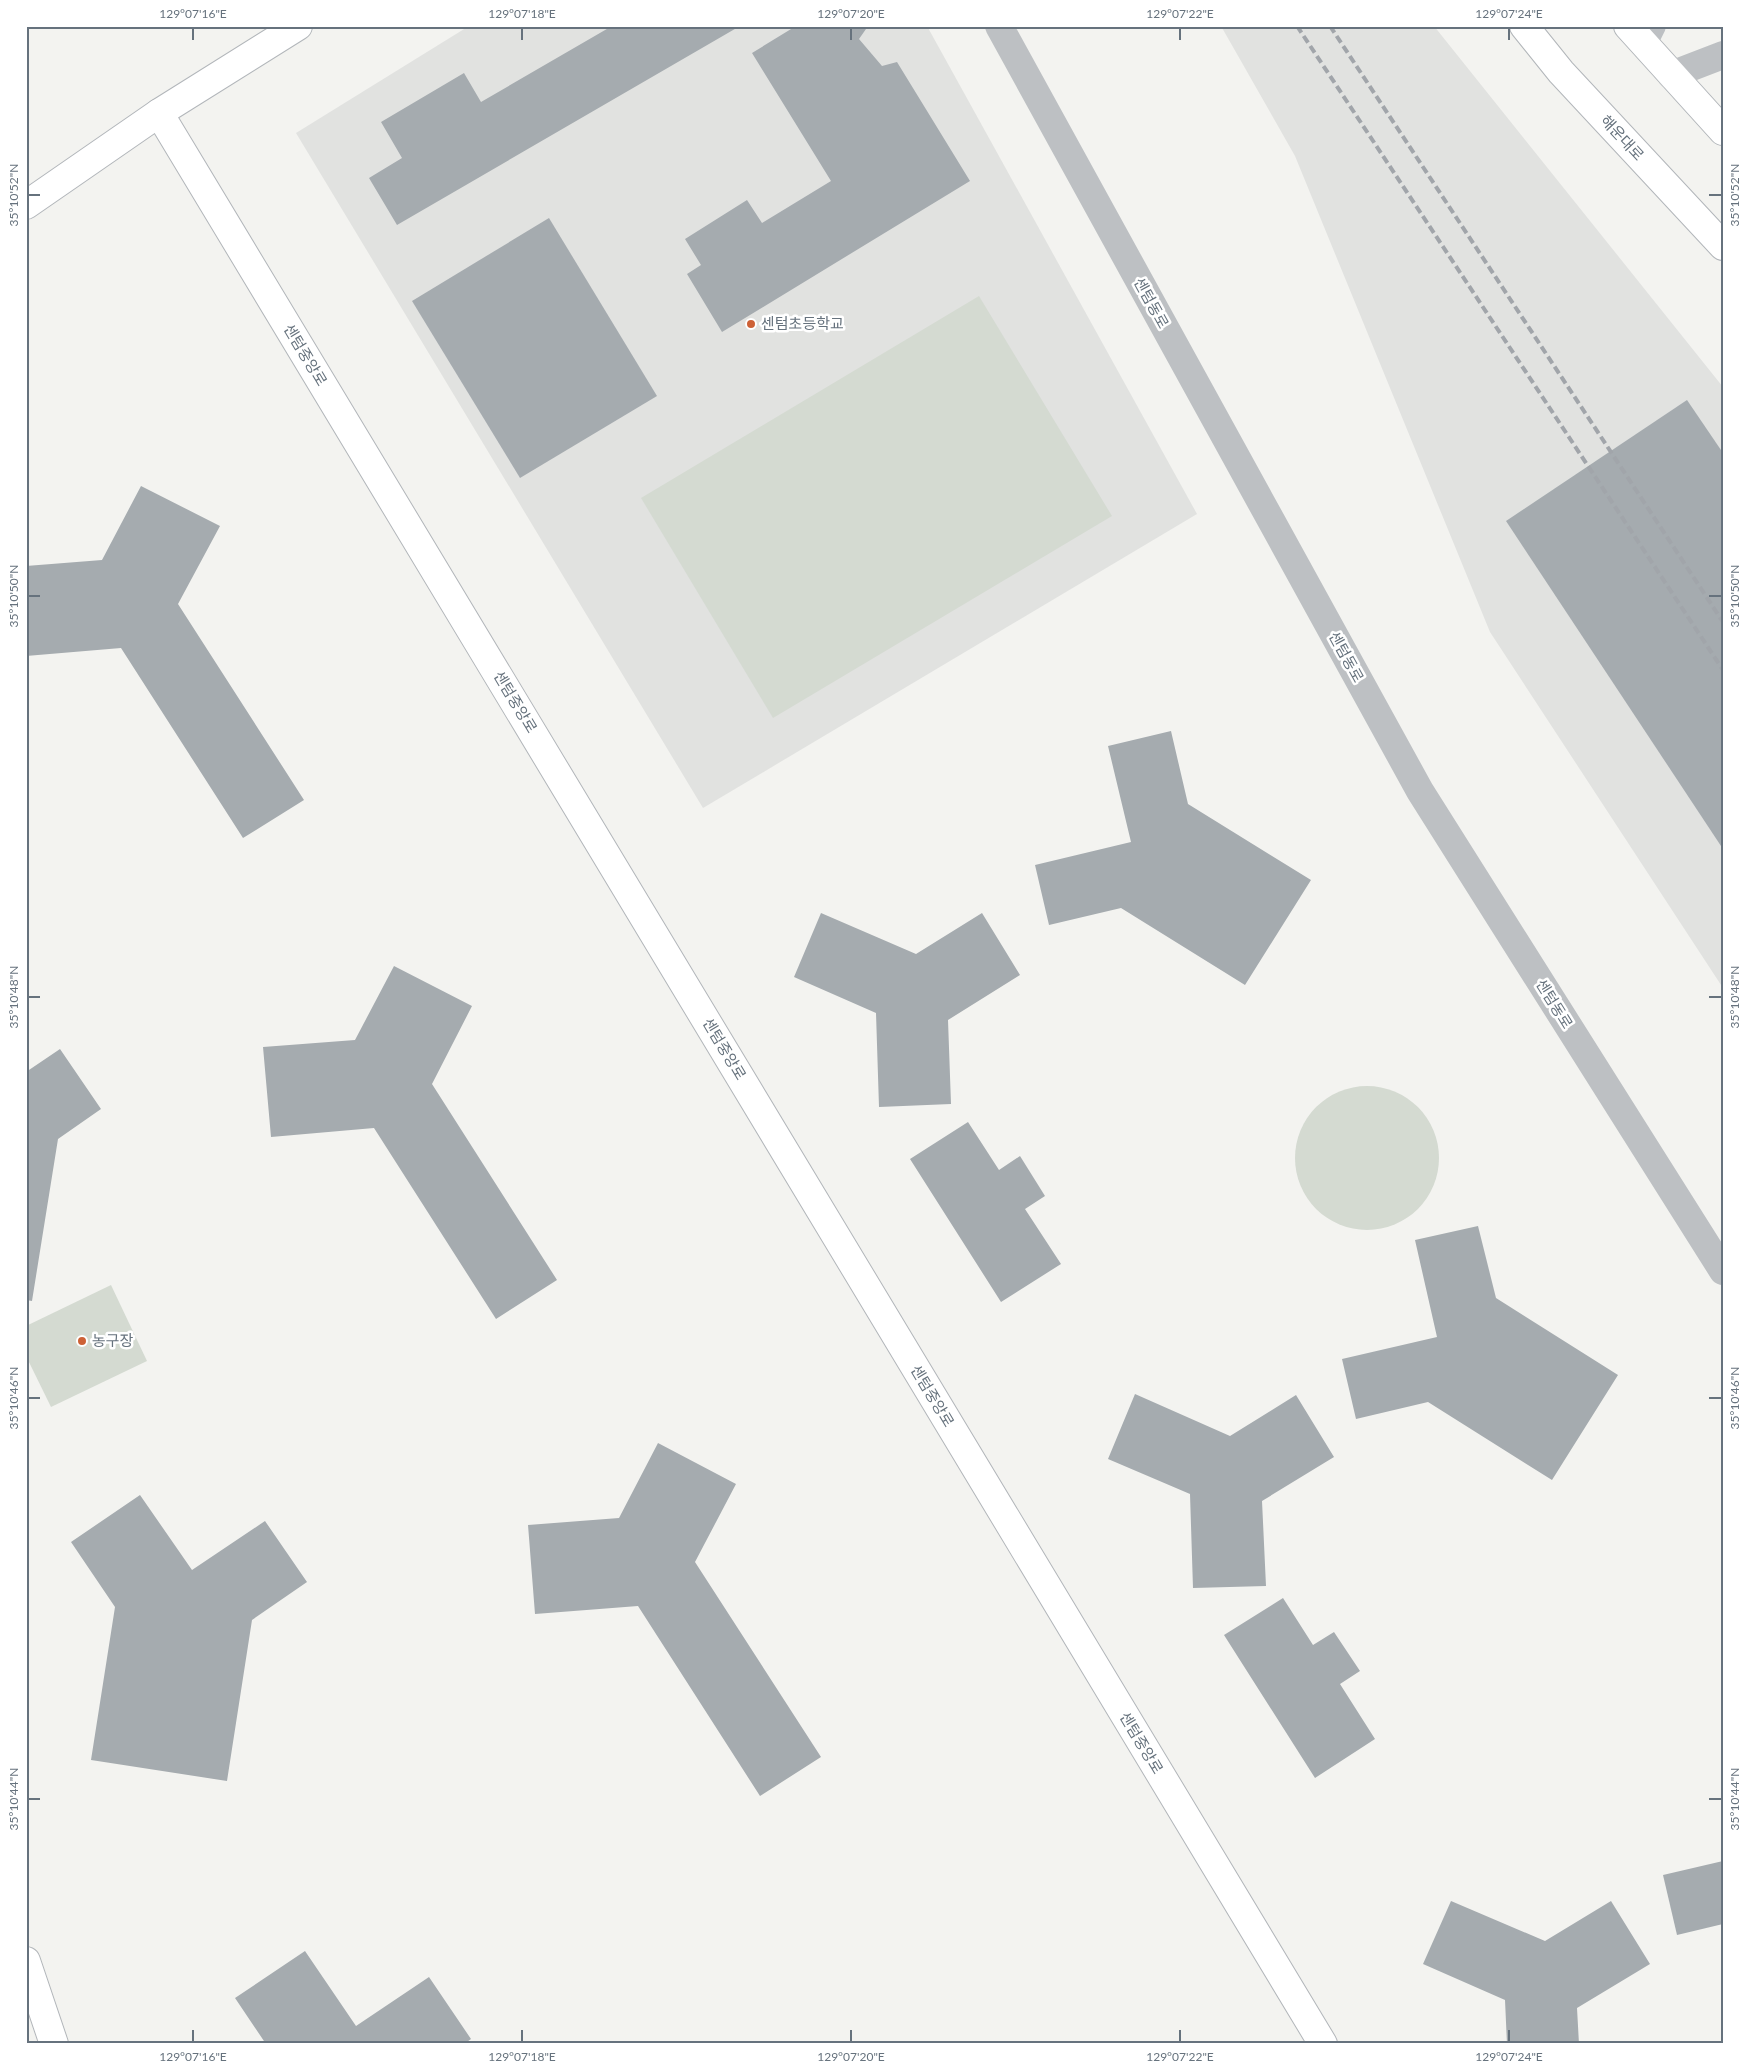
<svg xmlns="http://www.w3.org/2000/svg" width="1749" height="2070" font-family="Lato,'Noto Sans KR',sans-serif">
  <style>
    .built { fill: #e1e2e0 }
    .green { fill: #d4dad1 }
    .building { fill: #a5abaf }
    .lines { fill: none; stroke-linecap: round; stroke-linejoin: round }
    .secondary-casing { stroke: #b2b6ba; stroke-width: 30 }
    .service { stroke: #bdc0c3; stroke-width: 22 }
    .minor { stroke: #bdc0c3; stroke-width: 28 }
    .tertiary { stroke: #bdc0c3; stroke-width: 28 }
    .secondary { stroke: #fff; stroke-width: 28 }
    .rail { stroke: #a1a5aa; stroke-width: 4; stroke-dasharray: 8 4; stroke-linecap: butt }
    .ticks { fill: none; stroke: #66727d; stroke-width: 2 }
    .poi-dot { fill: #cd6136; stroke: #fff; stroke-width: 2 }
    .labels { text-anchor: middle; stroke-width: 5; stroke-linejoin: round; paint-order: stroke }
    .street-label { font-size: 15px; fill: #66727d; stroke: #fff }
    .poi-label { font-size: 15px; fill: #66727d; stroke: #fff; text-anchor: start }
    .neatline { fill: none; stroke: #66727d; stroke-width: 2 }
    .ticks-label { font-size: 12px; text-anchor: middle; fill: #66727d }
  </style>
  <rect width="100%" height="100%" fill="#f3f3f0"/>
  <g class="built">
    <polygon points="469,26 927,26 1197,514 703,808 296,133"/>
    <polygon points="1221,26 1434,26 1723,387 1723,988 1490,632 1295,156"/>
  </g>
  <g class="green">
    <polygon points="979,296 1112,516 773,718 641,498"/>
    <circle cx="1367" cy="1158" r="72"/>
    <polygon points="111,1285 147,1361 51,1407 26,1356 26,1326"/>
  </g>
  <g class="building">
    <polygon points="612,26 740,26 397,225 369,178 402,158 381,122 464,73 481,102"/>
    <polygon points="796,26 865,26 866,29 859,39 882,66 897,62 970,181 722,332 687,274 701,265 685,239 747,200 762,223 831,181 752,53"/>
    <polygon points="549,218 657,396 520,478 412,301"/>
    <polygon points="1687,400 1723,453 1723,849 1506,521"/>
    <polygon points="141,486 220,526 178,604 304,800 243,838 121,648 26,656 26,566 102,560"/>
    <polygon points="1171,731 1188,804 1311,880 1245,985 1121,908 1049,925 1035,865 1131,842 1108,746"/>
    <polygon points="821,913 916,954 982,913 1020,975 948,1020 951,1104 879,1107 876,1013 794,977"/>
    <polygon points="394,966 472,1006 432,1084 557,1280 496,1319 374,1128 271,1137 263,1047 355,1040"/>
    <polygon points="60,1049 101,1109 58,1139 32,1301 26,1300 26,1072"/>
    <polygon points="968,1122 999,1170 1020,1156 1045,1196 1025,1209 1061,1264 1001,1302 910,1159"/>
    <polygon points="1478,1226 1496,1298 1618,1375 1552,1480 1428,1402 1356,1419 1342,1359 1437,1337 1415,1240"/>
    <polygon points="1135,1394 1230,1436 1296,1395 1334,1457 1262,1501 1266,1586 1193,1588 1190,1494 1108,1459"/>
    <polygon points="658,1443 736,1484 695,1562 821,1757 760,1796 638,1606 535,1614 528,1525 619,1518"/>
    <polygon points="140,1495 192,1570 265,1521 307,1582 252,1620 227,1781 91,1760 115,1607 71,1542"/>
    <polygon points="1283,1598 1313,1645 1334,1632 1360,1671 1340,1684 1375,1739 1315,1778 1224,1635"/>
    <polygon points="1723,1861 1723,1924 1677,1935 1663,1875"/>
    <polygon points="1451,1901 1545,1941 1611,1901 1650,1964 1577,2008 1579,2044 1507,2044 1505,2000 1423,1964"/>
    <polygon points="305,1951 356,2026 429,1977 471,2039 464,2044 266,2044 235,1998"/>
  </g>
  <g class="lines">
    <defs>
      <g id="secondary">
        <polyline points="1524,26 1561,72 1723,246"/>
        <polyline points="1628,26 1723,131"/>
        <polyline points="159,113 1323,2044"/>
        <polyline points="26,205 159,113 298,26"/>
        <polyline points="26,1961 54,2044"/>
      </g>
    </defs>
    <use href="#secondary" class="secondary-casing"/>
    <polyline class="service" points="1645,46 1655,26"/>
    <polyline class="minor" points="1671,75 1723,55"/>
    <polyline class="tertiary" points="999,26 1420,791 1723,1271"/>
    <use href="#secondary" class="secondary"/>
    <g class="rail">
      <polyline points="1297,26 1723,670"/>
      <polyline points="1330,26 1723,622"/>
    </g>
  </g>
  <path class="ticks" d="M193,28V40M522,28V40M851,28V40M1180,28V40M1509,28V40M28,195H40M1709,195H1722M28,596H40M1709,596H1722M28,997H40M1709,997H1722M28,1398H40M1709,1398H1722M28,1799H40M1709,1799H1722M193,2030V2042M522,2030V2042M851,2030V2042M1180,2030V2042M1509,2030V2042"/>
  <g class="poi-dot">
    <circle cx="751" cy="324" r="5"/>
    <circle cx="82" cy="1341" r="5"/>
  </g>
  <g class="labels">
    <g class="street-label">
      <text transform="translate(1622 138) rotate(47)" y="5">해운대로</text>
      <text transform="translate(1151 303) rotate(61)" y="5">센텀동로</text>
      <text transform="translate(305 355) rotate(59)" y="5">센텀중앙로</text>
      <text transform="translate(1346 657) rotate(61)" y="5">센텀동로</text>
      <text transform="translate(515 702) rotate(59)" y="5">센텀중앙로</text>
      <text transform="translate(1554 1004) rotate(58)" y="5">센텀동로</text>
      <text transform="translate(724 1049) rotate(59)" y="5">센텀중앙로</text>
      <text transform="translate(932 1396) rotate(59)" y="5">센텀중앙로</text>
      <text transform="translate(1141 1743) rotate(59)" y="5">센텀중앙로</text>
    </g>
    <g class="poi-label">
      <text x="761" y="329">센텀초등학교</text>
      <text x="92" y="1346">농구장</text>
    </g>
  </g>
  <rect width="1749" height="2070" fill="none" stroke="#ffffff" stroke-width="55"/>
  <rect x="28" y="28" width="1694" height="2014" class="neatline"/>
  <g class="ticks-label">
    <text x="193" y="18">129°07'16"E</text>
    <text x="522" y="18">129°07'18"E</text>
    <text x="851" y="18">129°07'20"E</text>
    <text x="1180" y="18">129°07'22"E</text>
    <text x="1509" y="18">129°07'24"E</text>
    <text transform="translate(14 195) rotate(-90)" y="4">35°10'52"N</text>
    <text transform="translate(1735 195) rotate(-90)" y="4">35°10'52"N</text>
    <text transform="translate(14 596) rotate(-90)" y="4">35°10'50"N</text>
    <text transform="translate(1735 596) rotate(-90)" y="4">35°10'50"N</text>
    <text transform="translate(14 997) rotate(-90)" y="4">35°10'48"N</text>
    <text transform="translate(1735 997) rotate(-90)" y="4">35°10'48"N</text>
    <text transform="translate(14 1398) rotate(-90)" y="4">35°10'46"N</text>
    <text transform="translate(1735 1398) rotate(-90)" y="4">35°10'46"N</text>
    <text transform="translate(14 1799) rotate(-90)" y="4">35°10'44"N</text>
    <text transform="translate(1735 1799) rotate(-90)" y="4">35°10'44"N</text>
    <text x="193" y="2061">129°07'16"E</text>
    <text x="522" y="2061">129°07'18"E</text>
    <text x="851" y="2061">129°07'20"E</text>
    <text x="1180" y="2061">129°07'22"E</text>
    <text x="1509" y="2061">129°07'24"E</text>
  </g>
</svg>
